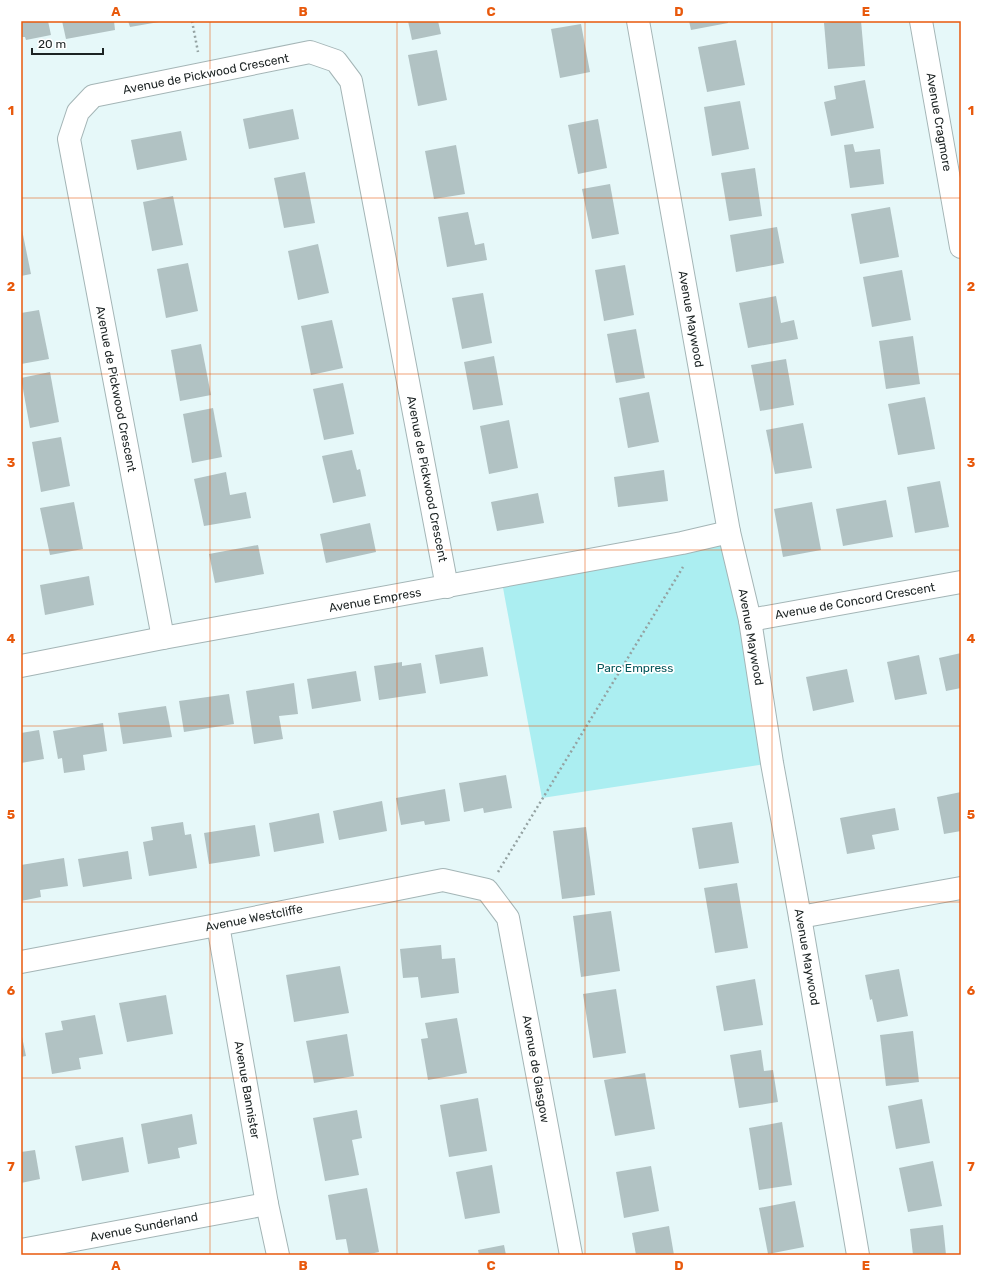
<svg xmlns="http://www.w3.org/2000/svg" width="982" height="1276" font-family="Rubik,sans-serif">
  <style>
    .green { fill: #abeef1 }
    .building { fill: #b1c2c3 }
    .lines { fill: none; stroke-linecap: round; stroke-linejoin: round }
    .minor-casing { stroke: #a4b5b6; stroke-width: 24 }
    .path { stroke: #94a2a2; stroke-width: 2.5; stroke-dasharray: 2 3; stroke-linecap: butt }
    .minor { stroke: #fff; stroke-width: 22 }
    .grid { fill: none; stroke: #e8590c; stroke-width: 1; stroke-opacity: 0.55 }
    .labels { text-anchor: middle; stroke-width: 3.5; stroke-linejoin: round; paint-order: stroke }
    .street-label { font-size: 12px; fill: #1c2323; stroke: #fff }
    .park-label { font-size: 12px; fill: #05575b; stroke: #fff }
    .neatline { fill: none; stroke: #e8590c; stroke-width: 1.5 }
    .grid-label { font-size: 13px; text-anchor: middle; font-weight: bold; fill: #e8590c }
  </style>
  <rect width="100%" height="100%" fill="#e6f8f9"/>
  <polygon class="green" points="729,532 772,763 542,798 501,577"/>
  <g class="building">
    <polygon points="21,21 48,21 51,35 26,40 25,37 21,37"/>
    <polygon points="62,21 114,21 115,30 66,39"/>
    <polygon points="128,21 159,21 159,22 130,27"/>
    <polygon points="408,21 438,21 441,34 412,40"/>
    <polygon points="689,21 728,21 728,23 691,30"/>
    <polygon points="840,21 861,21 865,66 828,69 824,23"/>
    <polygon points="581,24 590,72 560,78 551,29"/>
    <polygon points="736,40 745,85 707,92 698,47"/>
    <polygon points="437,50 447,100 418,106 408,55"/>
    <polygon points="865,80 874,128 831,136 824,102 836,99 834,86"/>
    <polygon points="740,101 749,149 712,156 704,107"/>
    <polygon points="293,109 299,139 249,149 243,119"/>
    <polygon points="598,119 607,168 578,174 568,125"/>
    <polygon points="181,131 187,160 137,170 131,140"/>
    <polygon points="853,144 855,152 880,149 884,184 850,188 844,145"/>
    <polygon points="456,145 465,194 434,199 425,151"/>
    <polygon points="755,168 762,216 729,221 721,173"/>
    <polygon points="305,172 315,223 284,228 274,178"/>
    <polygon points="610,184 619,234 592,239 582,189"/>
    <polygon points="173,196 183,245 152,251 143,202"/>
    <polygon points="890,207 899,257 860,264 851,214"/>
    <polygon points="468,212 475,245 484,243 487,260 447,267 438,217"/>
    <polygon points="21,225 31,274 21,276"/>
    <polygon points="777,227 784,263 736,272 730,235"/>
    <polygon points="318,244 329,293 298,300 288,251"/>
    <polygon points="188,263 198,311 166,318 157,269"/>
    <polygon points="625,265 634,315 604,321 595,270"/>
    <polygon points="902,270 911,320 872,327 863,277"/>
    <polygon points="483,293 492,343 462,349 452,298"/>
    <polygon points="776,296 781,323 794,320 798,339 748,348 739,303"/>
    <polygon points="39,310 49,359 21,364 21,313"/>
    <polygon points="332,320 343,368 311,375 301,326"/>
    <polygon points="636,329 645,378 616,383 607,334"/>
    <polygon points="913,336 920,384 886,389 879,341"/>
    <polygon points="201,344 211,395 180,401 171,350"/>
    <polygon points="494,356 503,405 473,410 464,362"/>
    <polygon points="786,359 794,405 760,411 751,365"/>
    <polygon points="50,372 59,422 30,428 21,378"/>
    <polygon points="343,383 354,434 324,440 313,389"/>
    <polygon points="649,392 659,442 628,448 619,398"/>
    <polygon points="925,397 935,449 898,455 888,404"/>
    <polygon points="213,408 222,457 192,463 183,414"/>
    <polygon points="509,420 518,468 489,474 480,426"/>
    <polygon points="803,423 812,468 775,474 766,430"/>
    <polygon points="61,437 70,486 41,492 32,442"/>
    <polygon points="352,450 357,470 360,469 366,496 333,503 322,456"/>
    <polygon points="664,470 668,501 618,507 614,477"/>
    <polygon points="226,472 230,495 246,492 251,518 204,526 194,479"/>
    <polygon points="940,481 949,527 915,533 907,487"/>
    <polygon points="538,493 544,523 497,531 491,502"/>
    <polygon points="886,500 893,537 843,546 836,509"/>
    <polygon points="74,502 83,549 50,555 40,508"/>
    <polygon points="812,502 821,550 783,557 774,509"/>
    <polygon points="370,523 376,552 326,563 320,534"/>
    <polygon points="258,545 264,574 215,583 209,554"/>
    <polygon points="89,576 94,605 45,615 40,585"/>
    <polygon points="483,647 488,676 440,684 435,655"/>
    <polygon points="961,653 961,688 946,691 939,658"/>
    <polygon points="919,655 927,694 895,700 887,662"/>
    <polygon points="402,662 402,666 421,663 426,693 379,700 374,666"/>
    <polygon points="847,669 854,702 813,711 806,677"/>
    <polygon points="356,671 361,701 312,709 307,679"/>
    <polygon points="294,683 298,714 279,716 283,739 254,744 246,691"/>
    <polygon points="229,694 234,724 184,732 179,701"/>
    <polygon points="166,706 172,737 123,744 118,713"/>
    <polygon points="103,723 107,751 83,755 85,770 64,773 62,758 58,759 53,731"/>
    <polygon points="39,730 44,759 21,763 21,733"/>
    <polygon points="506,775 512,808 484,813 483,808 464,812 459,783"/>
    <polygon points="445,789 450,821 425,825 424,821 401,825 396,798"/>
    <polygon points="961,792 961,831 944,834 937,797"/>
    <polygon points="382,801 387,831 339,840 333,811"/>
    <polygon points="895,808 899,830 872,835 875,849 847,854 840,818"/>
    <polygon points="319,813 324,843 274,852 269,823"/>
    <polygon points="183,822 185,835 191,834 197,868 149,876 143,842 153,840 151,827"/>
    <polygon points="732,822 739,863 699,869 692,828"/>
    <polygon points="255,825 260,856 209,864 204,833"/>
    <polygon points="586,827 595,895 562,899 553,831"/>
    <polygon points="128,851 132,879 83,887 78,859"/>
    <polygon points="64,858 68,886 40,890 41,897 21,901 21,865"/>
    <polygon points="737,883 748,948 715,953 704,888"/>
    <polygon points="611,911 620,971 581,977 573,916"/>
    <polygon points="441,945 442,959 455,958 459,993 421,998 418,977 403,978 400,949"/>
    <polygon points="340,966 349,1013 294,1022 286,975"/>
    <polygon points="899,969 908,1016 877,1022 872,999 870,1000 865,975"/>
    <polygon points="755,979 763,1025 724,1031 716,986"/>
    <polygon points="616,989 626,1053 593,1058 583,994"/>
    <polygon points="166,995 173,1034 127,1042 119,1003"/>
    <polygon points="95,1015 103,1054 79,1058 81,1069 52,1074 45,1033 63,1030 61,1021"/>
    <polygon points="457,1018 467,1073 428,1080 421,1039 428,1038 425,1023"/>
    <polygon points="913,1031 919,1082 886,1086 880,1035"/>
    <polygon points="21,1032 26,1056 21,1057"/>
    <polygon points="347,1034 354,1076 314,1083 306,1041"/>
    <polygon points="761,1050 764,1071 773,1070 778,1102 739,1108 730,1055"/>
    <polygon points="645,1073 655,1129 615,1136 604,1080"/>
    <polygon points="478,1098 487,1151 449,1157 440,1105"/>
    <polygon points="922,1099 930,1143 896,1149 888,1106"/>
    <polygon points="357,1110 362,1138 352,1140 359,1175 325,1181 313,1118"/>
    <polygon points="192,1114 197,1144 178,1148 180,1158 148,1164 141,1124"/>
    <polygon points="782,1122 792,1185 759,1190 749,1128"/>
    <polygon points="123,1137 129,1172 82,1181 75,1146"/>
    <polygon points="35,1150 40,1179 21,1183 21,1152"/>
    <polygon points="933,1161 942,1206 908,1212 899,1168"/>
    <polygon points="492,1165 500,1213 465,1219 456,1172"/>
    <polygon points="651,1166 659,1211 624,1218 616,1172"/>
    <polygon points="367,1188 379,1252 365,1255 349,1255 346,1239 336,1240 328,1195"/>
    <polygon points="795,1201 804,1247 768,1254 759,1208"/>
    <polygon points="943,1225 946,1255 913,1255 910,1229"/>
    <polygon points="669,1226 674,1255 636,1255 632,1233"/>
    <polygon points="504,1245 506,1255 479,1255 478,1250"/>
  </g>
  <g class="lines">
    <defs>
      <g id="minor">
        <polyline points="638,21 729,532 750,620 772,763 800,917 858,1255"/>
        <polyline points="921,21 961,247"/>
        <polyline points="750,620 961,582"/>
        <polyline points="163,638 69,139 78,112 93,96 310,52 336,61 351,81 447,587"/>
        <polyline points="21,666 163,638 682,543 729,532"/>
        <polyline points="800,917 961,888"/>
        <polyline points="218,925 267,1204 278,1255"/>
        <polyline points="21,962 238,921 443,880 487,890 508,918 571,1255"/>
        <polyline points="21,1250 267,1204"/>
      </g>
    </defs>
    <use href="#minor" class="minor-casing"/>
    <g class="path">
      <polyline points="192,21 198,52"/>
      <polyline points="498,872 683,567"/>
    </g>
    <use href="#minor" class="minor"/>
  </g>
  <path class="grid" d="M210,21V1255M397,21V1255M585,21V1255M772,21V1255M21,198H961M21,374H961M21,550H961M21,726H961M21,902H961M21,1078H961"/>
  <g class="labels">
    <g class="street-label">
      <text transform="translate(206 74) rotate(-11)" y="4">Avenue de Pickwood Crescent</text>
      <text transform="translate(939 122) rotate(80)" y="4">Avenue Cragmore</text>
      <text transform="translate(691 319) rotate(80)" y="4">Avenue Maywood</text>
      <text transform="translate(116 389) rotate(79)" y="4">Avenue de Pickwood Crescent</text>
      <text transform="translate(427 479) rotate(79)" y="4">Avenue de Pickwood Crescent</text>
      <text transform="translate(375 600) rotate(-10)" y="4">Avenue Empress</text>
      <text transform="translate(855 601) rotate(-10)" y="4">Avenue de Concord Crescent</text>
      <text transform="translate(751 637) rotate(80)" y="4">Avenue Maywood</text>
      <text transform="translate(254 918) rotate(-11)" y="4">Avenue Westcliffe</text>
      <text transform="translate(807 957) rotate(80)" y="4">Avenue Maywood</text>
      <text transform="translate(536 1069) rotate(80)" y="4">Avenue de Glasgow</text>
      <text transform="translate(247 1090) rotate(80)" y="4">Avenue Bannister</text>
      <text transform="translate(144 1227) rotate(-11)" y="4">Avenue Sunderland</text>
    </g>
    <g class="park-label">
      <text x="635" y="672">Parc Empress</text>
    </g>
  </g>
  <rect width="982" height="1276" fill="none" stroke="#ffffff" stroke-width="44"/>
  <path d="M32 48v6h71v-6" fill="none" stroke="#1c2323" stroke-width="2"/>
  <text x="38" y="48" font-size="12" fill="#1c2323" stroke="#ffffff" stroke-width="3" paint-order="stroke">20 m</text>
  <rect x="22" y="22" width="938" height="1232" class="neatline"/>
  <g class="grid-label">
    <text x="116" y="16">A</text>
    <text x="303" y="16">B</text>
    <text x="491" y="16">C</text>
    <text x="679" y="16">D</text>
    <text x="866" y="16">E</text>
    <text x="11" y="115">1</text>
    <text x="971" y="115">1</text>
    <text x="11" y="291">2</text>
    <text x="971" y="291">2</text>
    <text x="11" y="467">3</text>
    <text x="971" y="467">3</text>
    <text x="11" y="643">4</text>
    <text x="971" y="643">4</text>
    <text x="11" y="819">5</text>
    <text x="971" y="819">5</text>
    <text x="11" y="995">6</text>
    <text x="971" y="995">6</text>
    <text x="11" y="1171">7</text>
    <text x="971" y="1171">7</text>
    <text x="116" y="1270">A</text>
    <text x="303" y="1270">B</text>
    <text x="491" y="1270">C</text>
    <text x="679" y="1270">D</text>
    <text x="866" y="1270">E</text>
  </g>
</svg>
